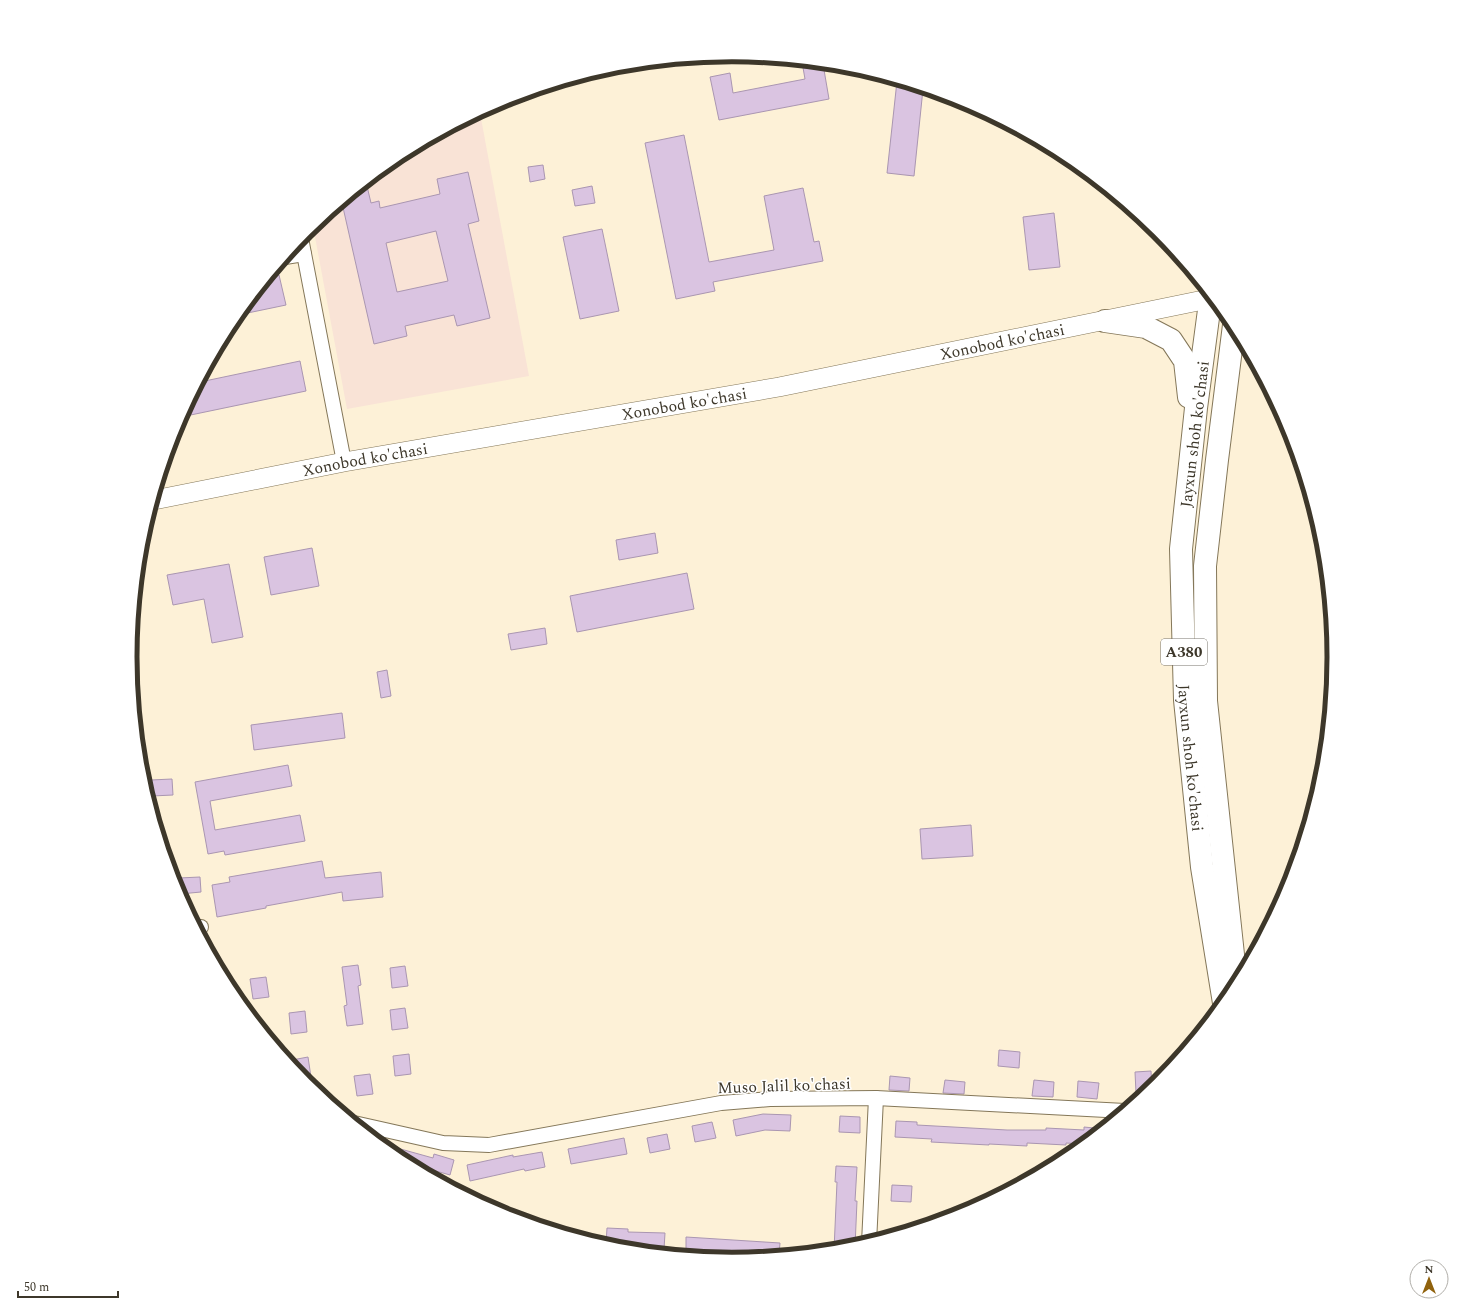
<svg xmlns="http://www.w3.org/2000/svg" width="1465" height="1315" font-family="Spectral,serif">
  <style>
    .education { fill: #f9e3d6 }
    .building { fill: #dac4e1; stroke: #aa96b1; fill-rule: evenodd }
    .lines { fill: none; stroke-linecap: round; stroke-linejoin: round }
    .street-casing { stroke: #847759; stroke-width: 16 }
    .secondary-casing { stroke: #847759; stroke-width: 20 }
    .highway-casing { stroke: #847759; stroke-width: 24 }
    .street { stroke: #fff; stroke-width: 14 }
    .secondary { stroke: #fff; stroke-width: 19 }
    .highway { stroke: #fff; stroke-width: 22 }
    .labels { text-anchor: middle; stroke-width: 3; stroke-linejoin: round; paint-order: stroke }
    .shield { fill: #fff; stroke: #77736a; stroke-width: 1 }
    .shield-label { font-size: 15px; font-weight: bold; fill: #3d372a }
    .street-label { font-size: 16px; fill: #3d372a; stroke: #fff }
    .rim { fill: none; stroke: #3d372a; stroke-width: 5 }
  </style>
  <rect width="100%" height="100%" fill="#fdf1d7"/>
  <polygon class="education" points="480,113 529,376 347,409 313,226 398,156"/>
  <g class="building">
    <polygon points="802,62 823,64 829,99 719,120 710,77 730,73 733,93 805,79"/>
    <polygon points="897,81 923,89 914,176 887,173"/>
    <polygon points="684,135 709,262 774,250 764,196 803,188 814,242 819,241 823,261 713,282 715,291 676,299 645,143"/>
    <polygon points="543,165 545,179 530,182 528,167"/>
    <path d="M468,172L479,221L468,224L490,318L457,326L454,315L405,326L407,336L374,344L342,203L366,182L371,203L379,201L380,208L440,194L437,179ZM436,231L448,281L397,292L386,243Z"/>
    <polygon points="592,186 595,203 575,206 572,190"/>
    <polygon points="1054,213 1060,267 1029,270 1023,217"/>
    <polygon points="602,229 619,311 580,319 563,237"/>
    <polygon points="279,275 286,305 238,315 269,277"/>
    <polygon points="300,361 306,391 181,417 200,382"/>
    <polygon points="655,533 658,553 619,560 616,540"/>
    <polygon points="312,548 319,586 271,595 264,557"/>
    <polygon points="229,564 243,637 212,643 204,599 173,605 167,575"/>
    <polygon points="687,573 694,609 577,632 570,596"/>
    <polygon points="545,628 547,644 511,650 508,634"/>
    <polygon points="387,670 391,696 381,698 377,672"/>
    <polygon points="342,713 345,738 254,750 251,725"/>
    <polygon points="288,765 292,786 210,801 215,830 300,815 305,841 225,855 224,851 208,854 195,782"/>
    <polygon points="172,779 173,795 152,796 151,780"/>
    <polygon points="971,825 973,856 922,859 920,829"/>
    <polygon points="322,861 325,878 381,872 383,897 343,901 342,892 266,906 266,908 217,917 212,885 230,882 229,877"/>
    <polygon points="200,877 201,892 180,894 179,878"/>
    <polygon points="358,965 361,985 358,986 363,1024 347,1026 344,1006 347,1005 342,967"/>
    <polygon points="405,966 408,986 392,988 390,968"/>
    <polygon points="266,977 269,997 253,999 250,979"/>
    <polygon points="405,1008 408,1028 392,1030 390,1010"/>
    <polygon points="305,1011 307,1032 291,1034 289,1013"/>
    <polygon points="999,1050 1020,1052 1019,1068 998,1066"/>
    <polygon points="409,1054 411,1074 395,1076 393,1056"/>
    <polygon points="308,1057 311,1077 303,1079 293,1067 292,1060"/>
    <polygon points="1151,1071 1152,1089 1148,1092 1136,1093 1135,1072"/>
    <polygon points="370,1074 373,1094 357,1096 354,1076"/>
    <polygon points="890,1076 910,1078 909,1091 889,1090"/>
    <polygon points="945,1080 965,1082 964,1094 943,1093"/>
    <polygon points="1034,1080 1054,1082 1053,1097 1032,1096"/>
    <polygon points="1078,1081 1099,1083 1097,1099 1077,1097"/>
    <polygon points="763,1114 791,1115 790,1131 765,1130 736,1136 733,1120"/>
    <polygon points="840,1116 860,1117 860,1133 839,1132"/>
    <polygon points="896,1121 917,1122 917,1125 1007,1130 1046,1130 1046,1128 1084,1130 1084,1127 1104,1129 1083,1146 1083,1144 1066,1143 1066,1145 1027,1143 1027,1146 989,1144 989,1145 931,1142 932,1139 895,1137"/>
    <polygon points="712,1122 716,1138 695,1142 692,1126"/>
    <polygon points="667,1134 670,1149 650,1153 647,1138"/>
    <polygon points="624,1138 627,1154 571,1164 568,1149"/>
    <polygon points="379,1143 433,1158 434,1154 454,1160 450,1175 415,1165 414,1167 398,1158"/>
    <polygon points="542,1152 545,1167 525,1171 524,1169 470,1181 467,1165 513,1155 513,1157"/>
    <polygon points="836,1166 857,1167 855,1201 857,1201 855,1247 834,1250 837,1182 835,1182"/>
    <polygon points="892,1185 912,1186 911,1202 891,1201"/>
    <polygon points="607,1228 628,1229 628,1232 665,1233 664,1249 643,1248 643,1246 606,1244"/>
    <polygon points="686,1237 780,1243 779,1255 763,1257 686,1253"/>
  </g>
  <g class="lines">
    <defs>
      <g id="street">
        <polyline points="301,238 344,462"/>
        <polyline points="285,257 304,254"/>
        <polyline points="197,927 201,927"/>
        <polyline points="1234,964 1249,964"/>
        <polyline points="354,1123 443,1143 489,1145 721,1103 770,1099 876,1098 1125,1111"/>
        <polyline points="869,1243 876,1098"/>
      </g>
      <g id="secondary">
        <path id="s1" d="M154,500L344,462L779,387L1213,298"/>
      </g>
      <g id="highway">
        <path id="s2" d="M1211,295L1196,408L1181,549L1185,700L1202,867L1224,1003"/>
        <polyline points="1105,321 1146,327 1171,340 1185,361 1189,397"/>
        <polyline points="1234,325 1217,460 1205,566 1206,701 1234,964 1238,984"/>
      </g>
    </defs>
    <use href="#street" class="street-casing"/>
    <use href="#secondary" class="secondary-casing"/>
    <use href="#highway" class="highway-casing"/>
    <use href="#street" class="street"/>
    <use href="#secondary" class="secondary"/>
    <use href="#highway" class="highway"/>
  </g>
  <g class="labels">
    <rect class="shield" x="1161" y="639" width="46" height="26" rx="3"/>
    <g class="shield-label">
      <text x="1184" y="657">A380</text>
    </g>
    <g class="street-label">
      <text dy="6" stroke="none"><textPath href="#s1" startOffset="863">Xonobod ko'chasi</textPath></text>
      <text dy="6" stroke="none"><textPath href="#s1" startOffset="539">Xonobod ko'chasi</textPath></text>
      <text transform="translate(1194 434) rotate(-83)" y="6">Jayxun shoh ko'chasi</text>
      <text dy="6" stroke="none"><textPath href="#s1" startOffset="215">Xonobod ko'chasi</textPath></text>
      <text dy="6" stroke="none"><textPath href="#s2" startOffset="465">Jayxun shoh ko'chasi</textPath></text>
      <text transform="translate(784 1085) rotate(-2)" y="6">Muso Jalil ko'chasi</text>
    </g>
  </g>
  <path d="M0 0H1465V1315H0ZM137 657a595 595 0 1 1 1190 0a595 595 0 1 1-1190 0Z" fill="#fff" fill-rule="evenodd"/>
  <path class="rim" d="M137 657a595 595 0 1 1 1190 0a595 595 0 1 1-1190 0Z"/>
  <g transform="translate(1429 1279)"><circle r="19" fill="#ffffff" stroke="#b1afaa"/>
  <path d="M0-3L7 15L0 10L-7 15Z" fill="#90620d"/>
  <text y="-6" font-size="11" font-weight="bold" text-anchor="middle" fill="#3d372a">N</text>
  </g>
  <path d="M18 1291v6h100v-6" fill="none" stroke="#3d372a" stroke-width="2"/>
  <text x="24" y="1291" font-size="12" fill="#3d372a" stroke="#ffffff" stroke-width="3" paint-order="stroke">50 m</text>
</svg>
